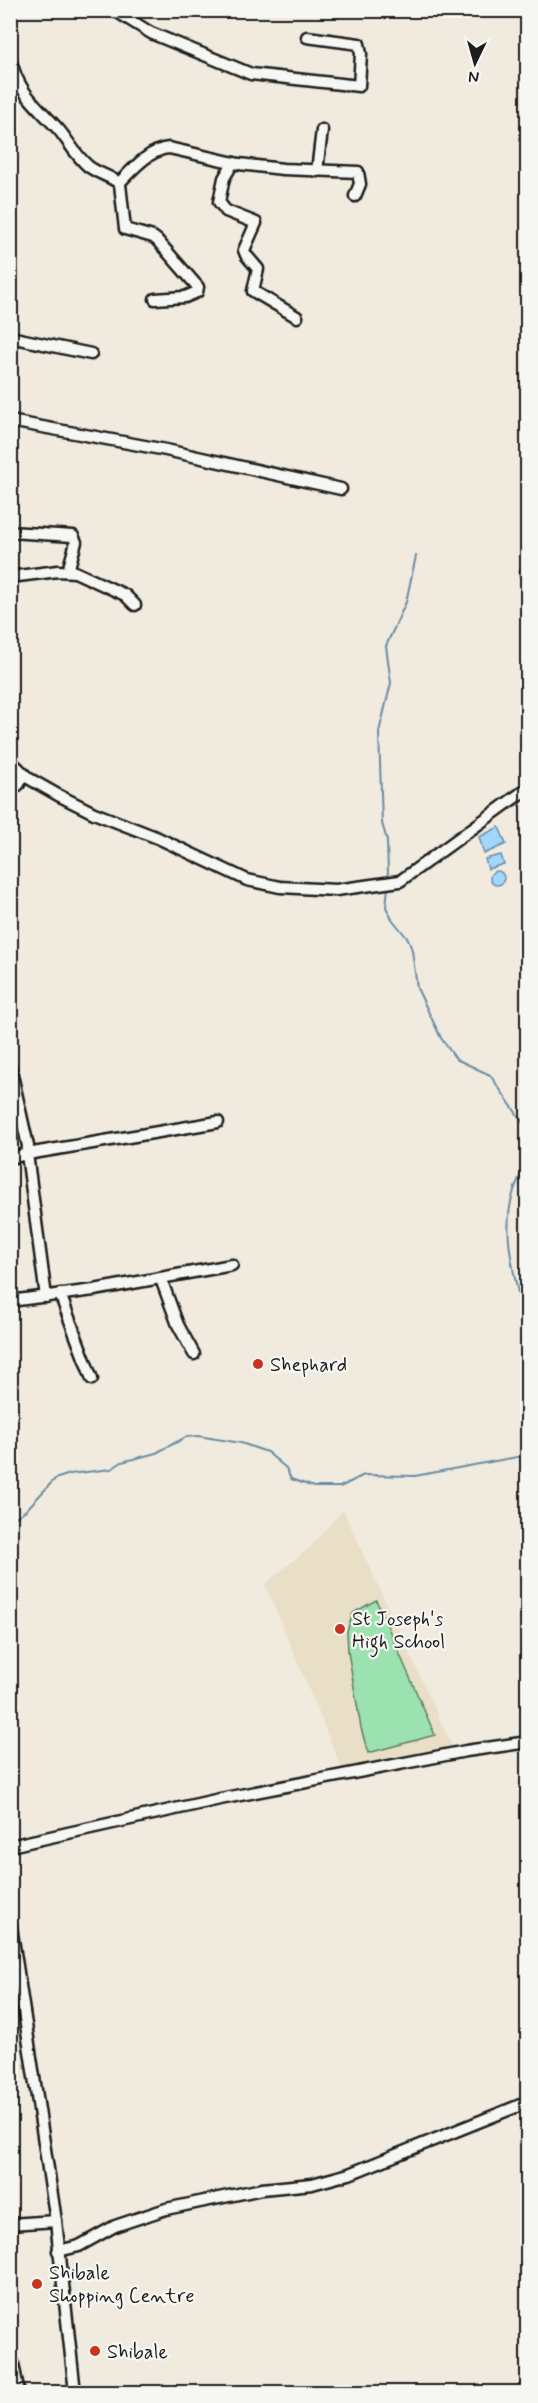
<svg xmlns="http://www.w3.org/2000/svg" width="538" height="2403" font-family="Mynerve,sans-serif">
  <style>
    .built { fill: #e9dec6 }
    .green { fill: #9ce2b0; stroke: #5c7f66; stroke-width: 1.5 }
    .water { fill: #9fd7ff; stroke: #6b8ca4; stroke-width: 1.5 }
    .lines { fill: none; stroke-linecap: round; stroke-linejoin: round }
    .stream { stroke: #6b8ca4; stroke-width: 2 }
    .minor-casing { stroke: #1c1c1c; stroke-width: 15 }
    .highway-casing { stroke: #1c1c1c; stroke-width: 20 }
    .minor { stroke: #f6f6f2; stroke-width: 10 }
    .highway { stroke: #f6f6f2; stroke-width: 15 }
    .poi-dot { fill: #c8321e; stroke: #f6f6f2; stroke-width: 2 }
    .labels { text-anchor: middle; stroke-width: 4.5; stroke-linejoin: round; paint-order: stroke }
    .poi-label { font-size: 20px; fill: #1c1c1c; stroke: #f6f6f2; text-anchor: start }
  </style>
  <rect width="100%" height="100%" fill="#f0ebde"/>
  <filter id="ink" filterUnits="userSpaceOnUse"><feTurbulence type="fractalNoise" baseFrequency=".0167" numOctaves="2"/><feDisplacementMap in="SourceGraphic" scale="12" xChannelSelector="R" yChannelSelector="G"/><feConvolveMatrix kernelMatrix="1 2 1 2 8 2 1 2 1" color-interpolation-filters="sRGB"/></filter>
  <g filter="url(#ink)">
    <polygon class="built" points="343,1510 453,1748 343,1771 265,1584 309,1548"/>
    <polygon class="green" points="376,1600 435,1735 368,1753 361,1728 348,1652 347,1631 353,1613"/>
    <g class="water">
      <polygon points="499,827 506,844 484,854 479,837"/>
      <polygon points="501,855 504,864 488,869 485,859"/>
      <circle cx="497" cy="878" r="7"/>
    </g>
    <g class="lines">
      <g class="stream">
        <polyline points="388,874 387,841 382,823 379,732 391,683 386,646 406,602 416,556"/>
        <polyline points="388,887 386,907 392,919 408,939 412,950 417,988 441,1038 456,1059 490,1075 528,1130"/>
        <path d="M528,1160C523,1171 516,1182 513,1194C500,1237 518,1282 524,1325C527,1343 523,1362 528,1380"/>
        <polyline points="10,1521 26,1510 55,1479 70,1474 111,1469 122,1462 156,1453 186,1437 198,1436 241,1443 267,1452 286,1468 291,1479 314,1487 340,1487 364,1475 415,1476 528,1455"/>
      </g>
      <defs>
        <g id="minor">
          <polyline points="114,10 151,33 251,74 359,86 361,54 359,44 307,37"/>
          <path d="M10,58C19,95 36,104 59,130C69,142 76,156 88,166C98,174 111,176 120,184L125,229L153,237L157,240L198,287L197,292L185,297L155,299"/>
          <polyline points="233,163 224,178 219,202 226,211 256,223 244,250 246,255 258,269 253,291 297,317"/>
          <polyline points="317,171 322,130"/>
          <path d="M119,183C132,170 150,149 169,148L239,164L283,169L358,172L360,184L355,196"/>
          <polyline points="10,337 91,354"/>
          <polyline points="10,421 166,450 341,489"/>
          <polyline points="10,532 73,536 76,542 68,571"/>
          <polyline points="526,573 528,572"/>
          <polyline points="10,577 58,571 75,572 125,595 135,605"/>
          <polyline points="10,760 28,778 58,795 94,813 158,838 247,880 280,887 336,890 400,881 528,788"/>
          <polyline points="10,792 19,784 23,775"/>
          <polyline points="10,1066 28,1146 27,1154 218,1122"/>
          <polyline points="10,1158 27,1154 46,1297"/>
          <polyline points="161,1279 178,1325 194,1354"/>
          <polyline points="60,1294 92,1379"/>
          <polyline points="10,1301 94,1290 232,1265"/>
          <polyline points="10,1846 220,1799 466,1751 528,1742"/>
          <polyline points="10,1920 56,2221 75,2392"/>
          <polyline points="10,2224 56,2221"/>
          <polyline points="58,2251 79,2246 115,2226 166,2209 262,2189 312,2184 349,2174 528,2102"/>
        </g>
        <polyline id="highway" points="10,2361 16,2392"/>
      </defs>
      <use href="#minor" class="minor-casing"/>
      <use href="#highway" class="highway-casing"/>
      <use href="#minor" class="minor"/>
      <use href="#highway" class="highway"/>
    </g>
  </g>
  <g class="poi-dot">
    <circle cx="258" cy="1364" r="6"/>
    <circle cx="340" cy="1629" r="6"/>
    <circle cx="37" cy="2284" r="6"/>
    <circle cx="95" cy="2351" r="6"/>
  </g>
  <g class="labels">
    <g class="poi-label">
      <text x="270" y="1371">Shephard</text>
      <text x="352" y="1625">St Joseph's<tspan x="352" dy="23">High School</tspan></text>
      <text x="49" y="2279">Shibale<tspan x="49" dy="23">Shopping Centre</tspan></text>
      <text x="107" y="2358">Shibale</text>
    </g>
  </g>
  <rect width="538" height="2403" fill="none" stroke="#f6f6f2" stroke-width="36"/>
  <rect x="18" y="18" width="502" height="2367" fill="none" stroke="#1c1c1c" stroke-width="2" filter="url(#ink)"/>
  <g transform="translate(475 63) rotate(185)" stroke="#f6f6f2" stroke-width="4.5" paint-order="stroke">
  <path d="M0-4.5L10 22L0 15L-10 22Z" fill="#1c1c1c"/>
  <text y="-9" font-size="16" font-weight="bold" text-anchor="middle" fill="#1c1c1c">N</text>
  </g>
</svg>
